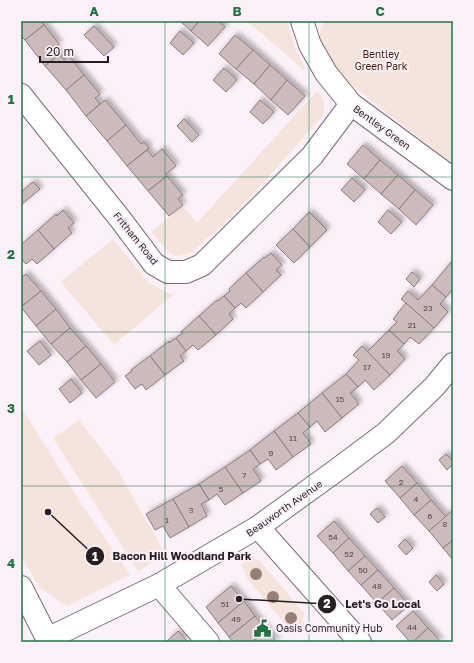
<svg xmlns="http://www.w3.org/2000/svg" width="474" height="663" font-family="'Golos Text',sans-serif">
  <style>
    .green { fill: #f4e4db }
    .building { fill: #cdbbbc; stroke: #8d7c7d; filter: url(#shadow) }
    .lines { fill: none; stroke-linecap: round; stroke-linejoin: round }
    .minor-casing { stroke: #7a6d75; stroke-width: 24 }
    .minor { stroke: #fff; stroke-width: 22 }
    .tree { fill: #977f76 }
    .grid { fill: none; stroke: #227445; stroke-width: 1; stroke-opacity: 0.55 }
    .labels { text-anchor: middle; stroke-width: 4; stroke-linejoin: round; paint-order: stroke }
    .number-label { font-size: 8px; fill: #4f4649 }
    .park-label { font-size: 10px; fill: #44210b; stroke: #fdf1f9 }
    .street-label { font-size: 10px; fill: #251f23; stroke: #fdf1f9 }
    .poi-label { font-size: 10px; fill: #251f23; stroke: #fdf1f9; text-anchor: start }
    .leader { fill: none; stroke: #251f23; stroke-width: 1.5 }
    .callout-dot { fill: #251f23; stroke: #fdf1f9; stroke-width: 1.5 }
    .mark-label { font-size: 12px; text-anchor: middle; font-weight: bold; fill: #fff }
    .callout-label { font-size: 11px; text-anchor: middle; font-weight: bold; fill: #251f23; stroke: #fdf1f9; stroke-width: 4; stroke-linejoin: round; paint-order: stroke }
    .neatline { fill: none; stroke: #227445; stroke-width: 1.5 }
    .grid-label { font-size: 13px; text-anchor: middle; font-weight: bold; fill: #227445 }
  </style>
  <defs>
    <filter id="shadow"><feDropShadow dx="3.5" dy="-3.5" stdDeviation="2" flood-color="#0004"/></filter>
  </defs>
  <rect width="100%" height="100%" fill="#fdf1f9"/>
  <g class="green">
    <polygon points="247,21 287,21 295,47 305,68 304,70"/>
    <polygon points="325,21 453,21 453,164 344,79 329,60 320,46 320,31"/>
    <path d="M317,91C324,98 325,104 324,114L264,182L225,223L189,254L175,256L168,251L151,232L183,206L197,223Z"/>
    <polygon points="113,239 149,283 173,295 114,345 61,282"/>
    <polygon points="21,407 83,506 130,575 67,606 40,588 21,556"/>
    <polygon points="79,420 117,469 166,555 138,571 53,438"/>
    <polygon points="253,558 260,561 304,613 303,620 306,628 293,634 247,578 241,564"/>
  </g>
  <g class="building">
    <polygon points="21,21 40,21 44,25 25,40 21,36"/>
    <polygon points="180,21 199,21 191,31"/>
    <polygon points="199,21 218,21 225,27 208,46 191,31"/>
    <polygon points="44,25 59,44 54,48 59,54 45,66 25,40"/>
    <polygon points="94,26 114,47 104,56 84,35"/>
    <polygon points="180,31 194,43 183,55 170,43"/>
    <polygon points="235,35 253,50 236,69 219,54"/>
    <polygon points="253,50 270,65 254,84 236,69"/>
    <polygon points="59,54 64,60 69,56 84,75 66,90 45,66"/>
    <polygon points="270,65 287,80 271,100 254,84"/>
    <polygon points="224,68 237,80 226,92 213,80"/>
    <polygon points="84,75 100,94 95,98 100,104 86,116 66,90"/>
    <polygon points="287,80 305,96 288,115 271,100"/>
    <polygon points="105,100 126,125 107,141 86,116"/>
    <polygon points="260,100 274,112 263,124 250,112"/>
    <polygon points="184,119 199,135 192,142 177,126"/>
    <polygon points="126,125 141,144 144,142 149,148 127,166 107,141"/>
    <polygon points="363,145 380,160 364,179 347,164"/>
    <polygon points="162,149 176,166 166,174 167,176 148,191 127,166 147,150 153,157"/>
    <polygon points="380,160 398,175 381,194 364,179"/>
    <polygon points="398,175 415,190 399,209 381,194"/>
    <polygon points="167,176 183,195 178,199 183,205 169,216 148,191"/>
    <polygon points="352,178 365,190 354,202 341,190"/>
    <polygon points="33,182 40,189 21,205 21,192"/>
    <polygon points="415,190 433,205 416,225 399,209"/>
    <polygon points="63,210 74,223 68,228 72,233 54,249 38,230 56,214 57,216"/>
    <polygon points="388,210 402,222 391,234 378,222"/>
    <polygon points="309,212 327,230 310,247 293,229"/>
    <polygon points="293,229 310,247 294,263 276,245"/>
    <polygon points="38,230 54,249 37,264 32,259 26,264 21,259 21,245"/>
    <polygon points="271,253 282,265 276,270 281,275 263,292 246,273 264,257 265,258"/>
    <polygon points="452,261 453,263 453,291 452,290 446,297 432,285"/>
    <polygon points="412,272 420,279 414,287 406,279"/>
    <polygon points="246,273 263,292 246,308 241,303 235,308 224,296 230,291 229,289"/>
    <polygon points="26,274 41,291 21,307 21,278"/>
    <polygon points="432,285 446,297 440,304 448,312 434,328 401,299 408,291 418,300"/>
    <polygon points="41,291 56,309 36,326 21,307"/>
    <polygon points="224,296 235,308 229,314 233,319 216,335 199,316 217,300 218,301"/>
    <polygon points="406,303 434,328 419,344 410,337 404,344 389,330 397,322 393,319"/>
    <polygon points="56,309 70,328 51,344 36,326"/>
    <polygon points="199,316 216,335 198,350 193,345 186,351 176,338 183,333 181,332"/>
    <polygon points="70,328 86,346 67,362 51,344"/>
    <polygon points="389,330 404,344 397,351 405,359 390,375 367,352"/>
    <polygon points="176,338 186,351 180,356 184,361 165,375 150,356 169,341 169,343"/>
    <polygon points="40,341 51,355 39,365 27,351"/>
    <polygon points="86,346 101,364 81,380 67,362"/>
    <polygon points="362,346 390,375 374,390 365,380 358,387 346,374 359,360 353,355"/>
    <polygon points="150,356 165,375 146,390 142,384 135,389 125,376 132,371 131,370"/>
    <polygon points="101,364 115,382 96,398 81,380"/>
    <polygon points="346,374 358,387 350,393 359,404 342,418 322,393"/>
    <polygon points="71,379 82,393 70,403 59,389"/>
    <polygon points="322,393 342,418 325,432 317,421 310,427 298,413"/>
    <polygon points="298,413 310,427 303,433 311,444 293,457 274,431"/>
    <polygon points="274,431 293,457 276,470 268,459 260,464 250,450"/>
    <polygon points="250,450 260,464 253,469 261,481 243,493 225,467"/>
    <polygon points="446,454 453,461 453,464 447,470 439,460"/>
    <polygon points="402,466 417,483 400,498 385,481"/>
    <polygon points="225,467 243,493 225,505 217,494 209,500 199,484"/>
    <polygon points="417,483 431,500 414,515 400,498"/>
    <polygon points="199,484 209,500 201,504 207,516 189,527 173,499"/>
    <polygon points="173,499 189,527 170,538 163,526 155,530 146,514"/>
    <polygon points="431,500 446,517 429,531 414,515"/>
    <polygon points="377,508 385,517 378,523 370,514"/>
    <polygon points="453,510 453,540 443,548 429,531"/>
    <polygon points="334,521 349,538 333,553 317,536"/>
    <polygon points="349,538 365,556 348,571 333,553"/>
    <polygon points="405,539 413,548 406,555 398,546"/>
    <polygon points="453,540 453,560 443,548"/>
    <polygon points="365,556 378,570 361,585 348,571"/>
    <polygon points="378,570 394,588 377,603 361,585"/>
    <polygon points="436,575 444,584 437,591 429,582"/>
    <polygon points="231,586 244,601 218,623 206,607"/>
    <polygon points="394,588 409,605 392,620 377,603"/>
    <polygon points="244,601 255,616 229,637 218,623"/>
    <polygon points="413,611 428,628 413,642 410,642 396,626"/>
    <polygon points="255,616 267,630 252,642 233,642 229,637"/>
    <polygon points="428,628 441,642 413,642"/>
    <polygon points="267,630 277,642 252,642"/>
    <polygon points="178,631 188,642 166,642"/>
  </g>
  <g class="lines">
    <defs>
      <g id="minor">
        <polyline points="302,21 310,45 326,73 351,104 453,179"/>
        <polyline points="21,95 121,220 154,264 168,272 186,272 202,265 312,156 351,104"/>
        <polyline points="258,527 360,642"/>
        <polyline points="159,585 208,642"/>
        <polyline points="21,587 49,642"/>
        <polyline points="47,639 159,585 258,527 334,472 386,433 434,387 453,364"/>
      </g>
    </defs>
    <use href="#minor" class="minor-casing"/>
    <use href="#minor" class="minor"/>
  </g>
  <g class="tree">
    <circle cx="256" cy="574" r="6"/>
    <circle cx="273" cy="597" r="6"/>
    <circle cx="291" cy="618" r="6"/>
  </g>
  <path class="grid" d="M165,21V642M309,21V642M21,177H453M21,332H453M21,486H453"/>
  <defs>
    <symbol id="civic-bare" viewBox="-9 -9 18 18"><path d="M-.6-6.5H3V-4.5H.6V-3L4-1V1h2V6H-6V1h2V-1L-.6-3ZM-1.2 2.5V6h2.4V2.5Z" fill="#227445" stroke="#fdf1f9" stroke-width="2.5" paint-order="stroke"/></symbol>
  </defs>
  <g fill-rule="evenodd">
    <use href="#civic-bare" x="250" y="616" width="25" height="25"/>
  </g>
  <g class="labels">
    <g class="number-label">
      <text x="428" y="311">23</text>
      <text x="412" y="328">21</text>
      <text x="386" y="358">19</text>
      <text x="367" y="370">17</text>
      <text x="340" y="402">15</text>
      <text x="293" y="441">11</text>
      <text x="271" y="456">9</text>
      <text x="244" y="478">7</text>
      <text x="401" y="485">2</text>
      <text x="221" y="492">5</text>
      <text x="416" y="502">4</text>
      <text x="191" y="513">3</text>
      <text x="430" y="519">6</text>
      <text x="167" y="523">1</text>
      <text x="445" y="527">8</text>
      <text x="333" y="540">54</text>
      <text x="349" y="557">52</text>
      <text x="363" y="573">50</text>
      <text x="377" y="589">48</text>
      <text x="225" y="607">51</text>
      <text x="236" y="622">49</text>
      <text x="412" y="630">44</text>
    </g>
    <g class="park-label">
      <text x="381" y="58">Bentley<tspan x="381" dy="12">Green Park</tspan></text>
    </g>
    <g class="street-label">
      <text transform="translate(382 127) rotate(36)" y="4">Bentley Green</text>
      <text transform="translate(136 238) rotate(51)" y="4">Fritham Road</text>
      <text transform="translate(284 508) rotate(-35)" y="4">Beauworth Avenue</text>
    </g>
    <g class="poi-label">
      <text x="276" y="632">Oasis Community Hub</text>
    </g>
  </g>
  <path class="leader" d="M48 512L95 556M239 599L327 604"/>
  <g class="callout-dot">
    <circle cx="48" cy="512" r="4"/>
    <circle cx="239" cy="599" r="4"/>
    <circle cx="95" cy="556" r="10"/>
    <circle cx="327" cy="604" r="10"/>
  </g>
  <g class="mark-label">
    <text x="95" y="561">1</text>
    <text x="327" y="608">2</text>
  </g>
  <g class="callout-label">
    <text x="182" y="560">Bacon Hill Woodland Park</text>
    <text x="383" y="608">Let's Go Local</text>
  </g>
  <rect width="474" height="663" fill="none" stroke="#fdf1f9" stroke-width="44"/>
  <path d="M40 56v6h68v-6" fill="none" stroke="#251f23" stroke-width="2"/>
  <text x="46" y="56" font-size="12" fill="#251f23" stroke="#fdf1f9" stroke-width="3" paint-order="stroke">20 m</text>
  <rect x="22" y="22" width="430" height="619" class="neatline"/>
  <g class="grid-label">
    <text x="94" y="16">A</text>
    <text x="237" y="16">B</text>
    <text x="380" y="16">C</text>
    <text x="11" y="104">1</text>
    <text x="11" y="259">2</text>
    <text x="11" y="413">3</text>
    <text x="11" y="568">4</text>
  </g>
</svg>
